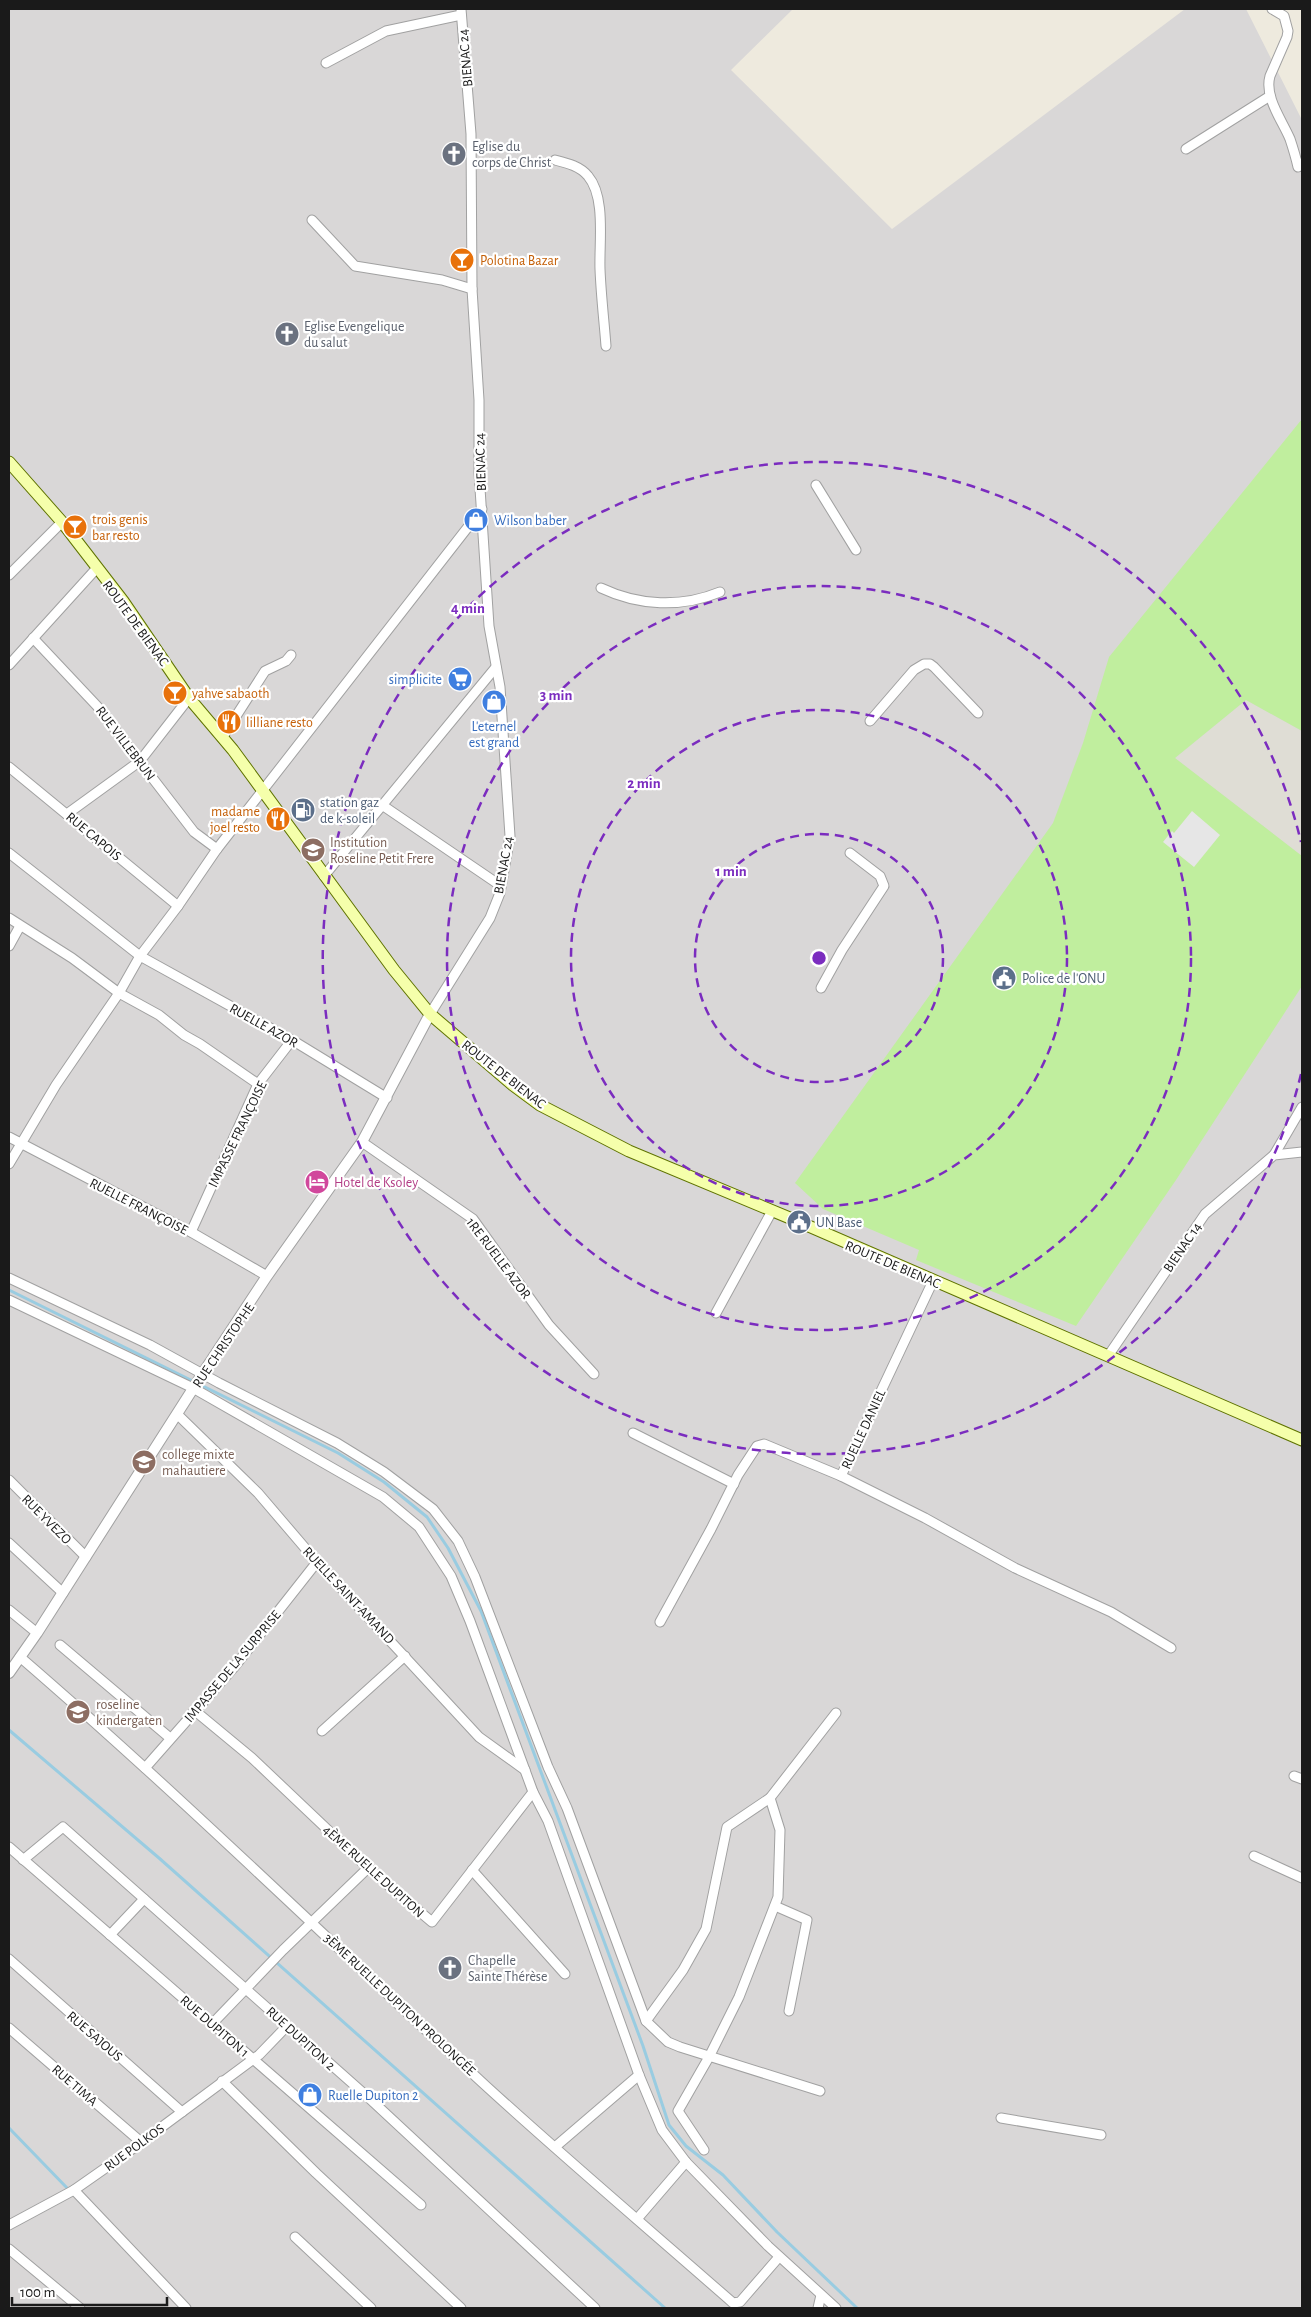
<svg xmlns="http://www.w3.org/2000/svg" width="1311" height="2317" font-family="'Alegreya Sans',sans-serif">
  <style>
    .residential { fill: #d9d7d7 }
    .airport { fill: #dfddd5 }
    .grass { fill: #c0ee9e }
    .parking { fill: #e6e6e6 }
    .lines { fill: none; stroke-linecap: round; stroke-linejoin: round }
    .stream { stroke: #99cce1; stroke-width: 3 }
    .minor-casing { stroke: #a1a1a1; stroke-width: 11 }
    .tertiary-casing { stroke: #a1a1a1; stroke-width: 12 }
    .secondary-casing { stroke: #5f7300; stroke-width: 13 }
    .minor { stroke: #fff; stroke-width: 9 }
    .tertiary { stroke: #fff; stroke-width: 10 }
    .secondary { stroke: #f5ffab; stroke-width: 11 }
    .ring { fill: none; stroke: #7b2cbf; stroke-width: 2.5; stroke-dasharray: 9 6 }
    .labels { text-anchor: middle; stroke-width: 4.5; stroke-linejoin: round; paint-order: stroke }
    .street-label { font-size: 14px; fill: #1a1a1a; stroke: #fff }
    .worship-label { font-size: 14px; fill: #5b616d; stroke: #fff; text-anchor: start }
    .food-label { font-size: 14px; fill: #c56008; stroke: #fff; text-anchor: start }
    .shop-label { font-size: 14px; fill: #366cbe; stroke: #fff; text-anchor: start }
    .service-label { font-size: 14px; fill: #4e5e75; stroke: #fff; text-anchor: start }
    .education-label { font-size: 14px; fill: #785e54; stroke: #fff; text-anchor: start }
    .hotel-label { font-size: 14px; fill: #b23c85; stroke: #fff; text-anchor: start }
    .centre { fill: #7b2cbf; stroke: #fff; stroke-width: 2.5 }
    .ring-label { font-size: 15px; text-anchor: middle; font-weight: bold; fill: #7b2cbf; stroke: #fff; stroke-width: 4.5; stroke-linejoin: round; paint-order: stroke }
  </style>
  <rect width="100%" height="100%" fill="#eeeade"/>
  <polygon class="residential" points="9,9 793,9 731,70 892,229 1185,9 1246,9 1302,120 1302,2308 9,2308"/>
  <polygon class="airport" points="1246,700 1302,731 1302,856 1175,758"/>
  <polygon class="grass" points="1302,419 1302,731 1246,700 1175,758 1302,856 1302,986 1176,1180 1076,1326 916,1260 919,1250 823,1209 795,1183 1053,823 1083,743 1109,657"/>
  <polygon class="parking" points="1192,811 1220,835 1194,867 1163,842 1172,831 1174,833"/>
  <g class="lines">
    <g class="stream">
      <polyline points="9,1290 338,1453 384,1482 427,1517 448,1548 481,1611 643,2046 669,2125 686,2146 723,2175 777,2232 857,2308"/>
      <polyline points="9,1730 159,1858 665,2308"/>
      <polyline points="9,2128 69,2190"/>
    </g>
    <defs>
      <g id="minor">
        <path d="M1272,9L1284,16L1288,31L1287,37L1270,76C1264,97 1282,120 1290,139C1293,148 1296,158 1298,167L1302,163"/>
        <polyline points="326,63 386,31 461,15"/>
        <polyline points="1186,149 1270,96"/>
        <path d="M555,160C567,163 580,166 588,176C606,197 599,243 600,269C601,295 604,320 606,346"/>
        <polyline points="312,220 355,266 442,280 472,289"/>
        <polyline points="816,485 856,550"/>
        <polyline points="9,575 62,522"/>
        <path d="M601,588C639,606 681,608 720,592"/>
        <polyline points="33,638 97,706 194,832 217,849"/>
        <polyline points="9,665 96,569"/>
        <polyline points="870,721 914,670 924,664 930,664 934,667 978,713"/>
        <polyline points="222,738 265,671 286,661 291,655"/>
        <polyline points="9,767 178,906"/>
        <polyline points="382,805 501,886"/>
        <polyline points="67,814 140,761 189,698"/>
        <polyline points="9,853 140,956 292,1040 387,1098"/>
        <polyline points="324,876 496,667"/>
        <polyline points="9,918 72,958 119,993 159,1015 184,1035 200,1044 258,1084"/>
        <polyline points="9,946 20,926"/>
        <polyline points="821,988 842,950 884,886 880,876 850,853"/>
        <polyline points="430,1014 490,918 500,893 510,836 500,687 489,626 479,473 479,400 472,289 471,134 461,9"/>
        <polyline points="9,1137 191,1232 267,1276"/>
        <polyline points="362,1142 473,1219 549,1325 594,1374"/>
        <polyline points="1274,1155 1302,1107"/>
        <polyline points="9,1164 56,1085 119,993 140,956 178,906 217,849 482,509"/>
        <polyline points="191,1232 258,1084 292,1040"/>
        <polyline points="9,1278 150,1345 219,1383 337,1443 384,1472 433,1509 458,1541 475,1577 548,1767 567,1808 646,2021 668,2042 680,2047 820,2091"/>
        <polyline points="9,1300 193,1388 383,1497 419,1527 451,1576 470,1621 533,1792 548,1821 639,2075 662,2130 686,2162 768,2246 836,2308"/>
        <polyline points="716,1313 772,1211"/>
        <polyline points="1108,1356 1205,1214 1274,1155 1302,1152"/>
        <polyline points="178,1415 258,1493 317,1562 479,1737 525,1770"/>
        <polyline points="633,1433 734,1484"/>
        <polyline points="841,1476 925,1518 1015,1568 1111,1612 1171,1648"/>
        <polyline points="9,1480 86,1557"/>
        <polyline points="9,1543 63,1593"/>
        <polyline points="9,1610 37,1633"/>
        <polyline points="660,1622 711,1529 738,1475 757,1446 764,1444 841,1476 933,1281"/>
        <polyline points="60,1645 170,1738"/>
        <path d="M20,1657C180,1795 331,1943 486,2086C567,2160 651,2231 733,2303L740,2302L779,2257"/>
        <polyline points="194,1710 252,1758 368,1868 432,1922 533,1792"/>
        <polyline points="322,1731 405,1656"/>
        <polyline points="145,1768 235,1666 317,1562"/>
        <polyline points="1294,1776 1302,1779"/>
        <polyline points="9,1847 421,2205"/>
        <polyline points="1254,1856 1302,1878"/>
        <polyline points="23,1860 63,1827 370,2099 595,2308"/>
        <polyline points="472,1870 565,1974"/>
        <polyline points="775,1906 807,1920 789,2011"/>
        <polyline points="110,1935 144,1899"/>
        <polyline points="9,1959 182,2112"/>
        <polyline points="646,2021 683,1970 706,1929 727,1827 770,1798 836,1713"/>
        <polyline points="212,2024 283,1950 368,1868"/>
        <polyline points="9,2028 141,2142"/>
        <polyline points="222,2081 316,2173 461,2308"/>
        <polyline points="1001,2118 1101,2135"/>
        <polyline points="555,2147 639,2075"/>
        <polyline points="704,2150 678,2111 709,2057 739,1997 778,1897 780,1830 770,1798"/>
        <polyline points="74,2190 186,2308"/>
        <polyline points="637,2219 686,2162"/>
        <polyline points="9,2225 74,2190 124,2155 259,2055 287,2026"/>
        <polyline points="295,2237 371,2308"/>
        <polyline points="9,2249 80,2308"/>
        <polyline points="818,2308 821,2295"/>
      </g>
      <polyline id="tertiary" points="9,1673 37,1633 203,1373 267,1276 362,1142 430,1014"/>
      <polyline id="secondary" points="9,462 62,522 123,601 189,698 233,750 394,970 430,1014 513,1085 540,1105 629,1151 797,1221 1302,1440"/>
    </defs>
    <use href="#minor" class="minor-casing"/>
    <use href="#tertiary" class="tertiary-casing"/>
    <use href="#secondary" class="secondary-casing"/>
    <use href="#minor" class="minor"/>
    <use href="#tertiary" class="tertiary"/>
    <use href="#secondary" class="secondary"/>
  </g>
  <g class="ring">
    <circle cx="819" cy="958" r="124"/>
    <circle cx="819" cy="958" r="248"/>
    <circle cx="819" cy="958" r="372"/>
    <path d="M1301 1074A496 496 0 1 1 1301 842"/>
  </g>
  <defs>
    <symbol id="church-disc" viewBox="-11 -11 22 22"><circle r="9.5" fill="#6b7280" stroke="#fff"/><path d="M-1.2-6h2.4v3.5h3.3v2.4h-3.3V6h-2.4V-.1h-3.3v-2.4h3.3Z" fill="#fff"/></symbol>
    <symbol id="bar-disc" viewBox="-11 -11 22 22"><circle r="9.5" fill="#e8710a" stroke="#fff"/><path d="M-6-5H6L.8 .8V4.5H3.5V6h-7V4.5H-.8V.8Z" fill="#fff"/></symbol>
    <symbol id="shop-disc" viewBox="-11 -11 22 22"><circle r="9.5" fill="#3f7fe0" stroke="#fff"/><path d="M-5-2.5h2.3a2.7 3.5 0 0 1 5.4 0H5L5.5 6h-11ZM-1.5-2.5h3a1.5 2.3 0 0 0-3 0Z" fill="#fff"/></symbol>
    <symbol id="supermarket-disc" viewBox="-11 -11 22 22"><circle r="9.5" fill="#3f7fe0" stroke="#fff"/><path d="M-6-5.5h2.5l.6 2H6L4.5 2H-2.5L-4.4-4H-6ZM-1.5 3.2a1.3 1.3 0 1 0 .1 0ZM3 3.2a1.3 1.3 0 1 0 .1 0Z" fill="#fff"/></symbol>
    <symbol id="restaurant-disc" viewBox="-11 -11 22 22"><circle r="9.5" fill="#e8710a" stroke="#fff"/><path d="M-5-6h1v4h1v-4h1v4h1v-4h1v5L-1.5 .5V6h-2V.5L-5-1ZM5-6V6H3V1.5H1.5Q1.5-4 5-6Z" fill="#fff"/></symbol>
    <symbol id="fuel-disc" viewBox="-11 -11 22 22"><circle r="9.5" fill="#5c6f8a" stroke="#fff"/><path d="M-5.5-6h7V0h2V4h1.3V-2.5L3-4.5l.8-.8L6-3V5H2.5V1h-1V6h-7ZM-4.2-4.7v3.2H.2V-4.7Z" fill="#fff"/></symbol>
    <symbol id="school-disc" viewBox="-11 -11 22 22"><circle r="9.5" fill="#8d6e63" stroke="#fff"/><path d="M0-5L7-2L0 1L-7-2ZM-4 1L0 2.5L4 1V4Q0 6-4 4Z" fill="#fff"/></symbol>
    <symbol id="civic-disc" viewBox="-11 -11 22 22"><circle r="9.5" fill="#5c6f8a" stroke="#fff"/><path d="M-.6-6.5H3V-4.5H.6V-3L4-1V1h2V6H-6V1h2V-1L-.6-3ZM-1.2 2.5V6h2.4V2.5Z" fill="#fff"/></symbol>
    <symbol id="hotel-disc" viewBox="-11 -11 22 22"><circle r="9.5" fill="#d1479c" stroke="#fff"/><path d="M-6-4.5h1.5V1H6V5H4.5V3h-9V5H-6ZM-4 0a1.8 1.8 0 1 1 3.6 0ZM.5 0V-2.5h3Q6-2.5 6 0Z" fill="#fff"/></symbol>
    <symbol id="university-disc" viewBox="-11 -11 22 22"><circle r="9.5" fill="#8d6e63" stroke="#fff"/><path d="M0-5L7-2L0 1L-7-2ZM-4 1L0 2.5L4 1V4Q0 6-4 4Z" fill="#fff"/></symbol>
  </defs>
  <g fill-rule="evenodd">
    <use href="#church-disc" x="440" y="140" width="28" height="28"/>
    <use href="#bar-disc" x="448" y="246" width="28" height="28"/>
    <use href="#church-disc" x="273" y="320" width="28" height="28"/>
    <use href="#shop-disc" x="462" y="506" width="28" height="28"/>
    <use href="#bar-disc" x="61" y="513" width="28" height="28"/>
    <use href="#supermarket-disc" x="446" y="665" width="28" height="28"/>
    <use href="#bar-disc" x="161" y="679" width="28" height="28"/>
    <use href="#shop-disc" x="480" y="688" width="28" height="28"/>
    <use href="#restaurant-disc" x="215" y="708" width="28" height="28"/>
    <use href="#fuel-disc" x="289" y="796" width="28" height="28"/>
    <use href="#restaurant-disc" x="264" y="805" width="28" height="28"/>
    <use href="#school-disc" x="299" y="836" width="28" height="28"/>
    <use href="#civic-disc" x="990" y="964" width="28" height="28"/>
    <use href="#hotel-disc" x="303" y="1168" width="28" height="28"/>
    <use href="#civic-disc" x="785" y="1208" width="28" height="28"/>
    <use href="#university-disc" x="130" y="1448" width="28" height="28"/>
    <use href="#school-disc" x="64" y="1698" width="28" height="28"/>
    <use href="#church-disc" x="436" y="1954" width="28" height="28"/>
    <use href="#shop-disc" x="296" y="2081" width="28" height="28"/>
  </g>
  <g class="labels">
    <g class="street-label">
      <text transform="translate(465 58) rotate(-95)" y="5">BIENAC 24</text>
      <text transform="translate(480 462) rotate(-92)" y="5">BIENAC 24</text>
      <text transform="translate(136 623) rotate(54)" y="5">ROUTE DE BIENAC</text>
      <text transform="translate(126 743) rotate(53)" y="5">RUE VILLEBRUN</text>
      <text transform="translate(94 836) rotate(40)" y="5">RUE CAPOIS</text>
      <text transform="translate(503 865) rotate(-80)" y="5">BIENAC 24</text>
      <text transform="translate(264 1025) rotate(29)" y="5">RUELLE AZOR</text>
      <text transform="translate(504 1074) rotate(38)" y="5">ROUTE DE BIENAC</text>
      <text transform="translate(237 1134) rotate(-64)" y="5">IMPASSE FRANÇOISE</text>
      <text transform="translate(139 1206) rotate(27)" y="5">RUELLE FRANÇOISE</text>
      <text transform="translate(1182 1247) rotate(-56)" y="5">BIENAC 14</text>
      <text transform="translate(499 1258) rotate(53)" y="5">1RE RUELLE AZOR</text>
      <text transform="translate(893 1264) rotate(23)" y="5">ROUTE DE BIENAC</text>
      <text transform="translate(223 1345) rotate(-56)" y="5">RUE CHRISTOPHE</text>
      <text transform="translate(863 1429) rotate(-65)" y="5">RUELLE DANIEL</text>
      <text transform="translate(47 1519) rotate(45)" y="5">RUE YVEZO</text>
      <text transform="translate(349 1595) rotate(47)" y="5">RUELLE SAINT-AMAND</text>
      <text transform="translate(232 1666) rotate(-50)" y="5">IMPASSE DE LA SURPRISE</text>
      <text transform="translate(374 1871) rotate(42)" y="5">4ÈME RUELLE DUPITON</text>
      <text transform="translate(400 2004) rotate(43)" y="5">3ÈME RUELLE DUPITON PROLONGÉE</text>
      <text transform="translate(215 2026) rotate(41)" y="5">RUE DUPITON 1</text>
      <text transform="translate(95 2036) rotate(41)" y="5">RUE SAJOUS</text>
      <text transform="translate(301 2038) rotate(42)" y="5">RUE DUPITON 2</text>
      <text transform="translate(75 2085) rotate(41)" y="5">RUE TIMA</text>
      <text transform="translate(134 2147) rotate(-36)" y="5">RUE POLKOS</text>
    </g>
    <g class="worship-label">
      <text x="472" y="151">Eglise du<tspan x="472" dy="16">corps de Christ</tspan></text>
      <text x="304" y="331">Eglise Evengelique<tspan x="304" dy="16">du salut</tspan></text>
      <text x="468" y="1965">Chapelle<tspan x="468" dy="16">Sainte Thérèse</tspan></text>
    </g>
    <g class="food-label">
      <text x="480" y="265">Polotina Bazar</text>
      <text x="92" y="524">trois genis<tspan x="92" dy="16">bar resto</tspan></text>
      <text x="192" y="698">yahve sabaoth</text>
      <text x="246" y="727">lilliane resto</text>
      <text x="260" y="816" text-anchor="end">madame<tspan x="260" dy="16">joel resto</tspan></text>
    </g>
    <g class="shop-label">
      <text x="494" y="525">Wilson baber</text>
      <text x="442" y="684" text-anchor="end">simplicite</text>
      <text x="494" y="731" text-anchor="middle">L'eternel<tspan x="494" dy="16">est grand</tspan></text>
      <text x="328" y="2100">Ruelle Dupiton 2</text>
    </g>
    <g class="service-label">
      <text x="320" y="807">station gaz<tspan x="320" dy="16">de k-soleil</tspan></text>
      <text x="1022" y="983">Police de l'ONU</text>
      <text x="816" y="1227">UN Base</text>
    </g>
    <g class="education-label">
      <text x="330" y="847">Institution<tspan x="330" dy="16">Roseline Petit Frere</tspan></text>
      <text x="162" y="1459">college mixte<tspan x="162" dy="16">mahautiere</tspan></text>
      <text x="96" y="1709">roseline<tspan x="96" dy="16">kindergaten</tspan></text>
    </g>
    <g class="hotel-label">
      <text x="334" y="1187">Hotel de Ksoley</text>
    </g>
  </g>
  <circle cx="819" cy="958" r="8" class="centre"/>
  <g class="ring-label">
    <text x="468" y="613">4 min</text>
    <text x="556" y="700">3 min</text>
    <text x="644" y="788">2 min</text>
    <text x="731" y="876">1 min</text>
  </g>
  <rect width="1311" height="2317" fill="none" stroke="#1a1a1a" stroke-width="20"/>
  <path d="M12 2297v8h155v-8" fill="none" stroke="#1a1a1a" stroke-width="2.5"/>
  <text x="20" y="2297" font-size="15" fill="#1a1a1a" stroke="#ffffff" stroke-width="4" paint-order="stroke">100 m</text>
</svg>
